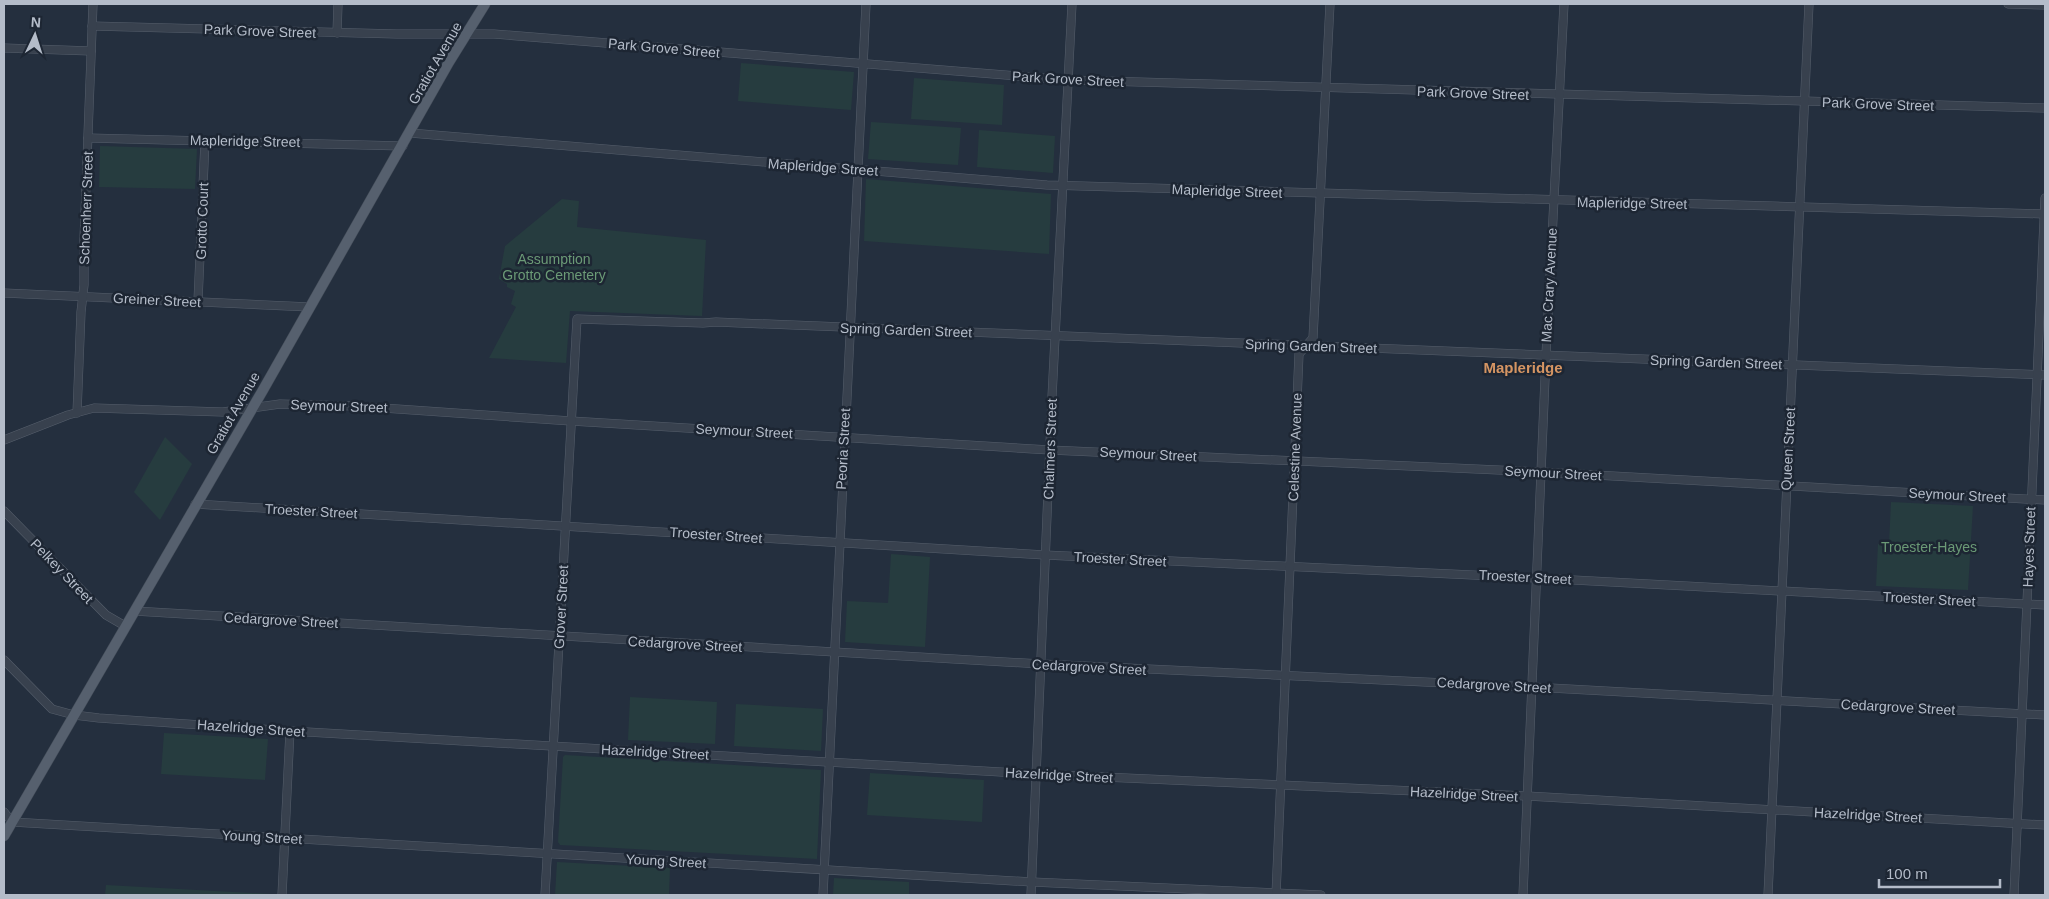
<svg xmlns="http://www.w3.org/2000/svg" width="2049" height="899" font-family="Arial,sans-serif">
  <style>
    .green { fill: #263c3f }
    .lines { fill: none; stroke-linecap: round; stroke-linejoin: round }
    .minor-casing { stroke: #565f6c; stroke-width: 9 }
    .major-casing { stroke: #414a57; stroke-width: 11 }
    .minor { stroke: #38414e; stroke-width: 8 }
    .major { stroke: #56606e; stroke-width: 10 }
    .labels { text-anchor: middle; stroke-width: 5; stroke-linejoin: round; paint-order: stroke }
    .street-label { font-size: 14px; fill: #b4bcc9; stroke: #1d2633 }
    .park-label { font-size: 14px; fill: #6b9a76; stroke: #1d2633 }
    .neighbourhood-label { font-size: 15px; font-weight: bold; fill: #d59563; stroke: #1d2633 }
  </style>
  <rect width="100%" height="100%" fill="#242f3e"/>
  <g class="green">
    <polygon points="741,63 854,72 851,110 738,101"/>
    <polygon points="914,78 1004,85 1002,125 911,119"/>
    <polygon points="871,122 961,128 958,165 868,159"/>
    <polygon points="979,130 1055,136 1053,173 977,167"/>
    <polygon points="100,146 197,149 195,189 99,187"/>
    <polygon points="866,179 1051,194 1049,254 864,241"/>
    <polygon points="562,199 579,201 577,227 706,240 702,316 570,311 566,363 489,358 516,307 511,304 515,291 507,287 507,284 499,279 505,246"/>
    <polygon points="165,437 192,464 160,520 134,492"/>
    <polygon points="1891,502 1973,506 1968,590 1876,586 1878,544 1889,544"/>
    <polygon points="891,554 930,557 925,647 845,642 847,601 888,603"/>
    <polygon points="630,697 717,702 715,744 628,740"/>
    <polygon points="736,704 823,709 821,751 734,746"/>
    <polygon points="164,733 268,739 265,780 161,774"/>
    <polygon points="565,755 821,770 817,859 560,845 558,842 563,757"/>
    <polygon points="870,773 984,780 982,822 867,815"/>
    <polygon points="557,862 670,868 669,895 555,895"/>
    <polygon points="834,878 909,882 909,895 833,895"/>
    <polygon points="106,885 272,894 272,895 105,895"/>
  </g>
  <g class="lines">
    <defs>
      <g id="minor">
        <polyline points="2008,4 2045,5"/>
        <polyline points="92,26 397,34 494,34 1068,80 2045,108"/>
        <polyline points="337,33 338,4"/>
        <polyline points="4,48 91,51"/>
        <polyline points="410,133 1047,185 2045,214"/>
        <polyline points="88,138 403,146"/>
        <polyline points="4,293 310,307"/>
        <polyline points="198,301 205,141"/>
        <polyline points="77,413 81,312 84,285 84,239 93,4"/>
        <polyline points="4,440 68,415 94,408 223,412 280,404 354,406 571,421 1050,450 1541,472 2045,500"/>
        <polyline points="195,504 1045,555 1536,578 2045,605"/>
        <polyline points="4,511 106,615 125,626"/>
        <polyline points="134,611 1041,664 1532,687 2045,715"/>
        <polyline points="4,660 52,709 74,715 99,718 290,731 1036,774 1527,796 2045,825"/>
        <polyline points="4,812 12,822 1032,882 1321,895"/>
        <polyline points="282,895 290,731"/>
        <polyline points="545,895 577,319 703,323 716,322 2045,375"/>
        <polyline points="823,895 866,4"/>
        <polyline points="1031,895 1052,397 1072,4"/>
        <polyline points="1276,895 1299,354 1313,338 1330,4"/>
        <polyline points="1523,895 1546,355 1564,4"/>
        <polyline points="1768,895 1809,4"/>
        <polyline points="2014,895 2045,198"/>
      </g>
      <polyline id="major" points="4,836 263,390 449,62 485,4"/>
    </defs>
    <use href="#minor" class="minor-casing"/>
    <use href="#major" class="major-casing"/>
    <use href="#minor" class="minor"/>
    <use href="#major" class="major"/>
  </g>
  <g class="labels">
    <g class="street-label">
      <text transform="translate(260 31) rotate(2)" y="5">Park Grove Street</text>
      <text transform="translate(664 48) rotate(5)" y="5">Park Grove Street</text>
      <text transform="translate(435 63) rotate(-60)" y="5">Gratiot Avenue</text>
      <text transform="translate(1068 79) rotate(3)" y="5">Park Grove Street</text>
      <text transform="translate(1473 93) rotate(2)" y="5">Park Grove Street</text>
      <text transform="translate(1878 104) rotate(2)" y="5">Park Grove Street</text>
      <text transform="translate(245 141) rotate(1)" y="5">Mapleridge Street</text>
      <text transform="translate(823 167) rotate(4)" y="5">Mapleridge Street</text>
      <text transform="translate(1227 191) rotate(2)" y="5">Mapleridge Street</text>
      <text transform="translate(1632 203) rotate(1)" y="5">Mapleridge Street</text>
      <text transform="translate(86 208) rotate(-88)" y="5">Schoenherr Street</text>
      <text transform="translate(202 221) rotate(-88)" y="5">Grotto Court</text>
      <text transform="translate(1549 285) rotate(-87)" y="5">Mac Crary Avenue</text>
      <text transform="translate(157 300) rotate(3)" y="5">Greiner Street</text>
      <text transform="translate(906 330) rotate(2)" y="5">Spring Garden Street</text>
      <text transform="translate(1311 346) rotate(2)" y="5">Spring Garden Street</text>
      <text transform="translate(1716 362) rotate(2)" y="5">Spring Garden Street</text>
      <text transform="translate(339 406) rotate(2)" y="5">Seymour Street</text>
      <text transform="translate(233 413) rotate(-60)" y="5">Gratiot Avenue</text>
      <text transform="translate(744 431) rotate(3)" y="5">Seymour Street</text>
      <text transform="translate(1295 447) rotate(-88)" y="5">Celestine Avenue</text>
      <text transform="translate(843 449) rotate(-87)" y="5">Peoria Street</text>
      <text transform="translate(1050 449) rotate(-88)" y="5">Chalmers Street</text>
      <text transform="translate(1788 449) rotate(-87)" y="5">Queen Street</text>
      <text transform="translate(1148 454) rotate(3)" y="5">Seymour Street</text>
      <text transform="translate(1553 473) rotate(3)" y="5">Seymour Street</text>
      <text transform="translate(1957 495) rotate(3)" y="5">Seymour Street</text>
      <text transform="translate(311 511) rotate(3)" y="5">Troester Street</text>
      <text transform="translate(716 535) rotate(4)" y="5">Troester Street</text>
      <text transform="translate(2029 547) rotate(-88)" y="5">Hayes Street</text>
      <text transform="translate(1120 559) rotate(3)" y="5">Troester Street</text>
      <text transform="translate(62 571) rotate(46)" y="5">Pelkey Street</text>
      <text transform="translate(1525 577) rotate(3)" y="5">Troester Street</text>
      <text transform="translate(1929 599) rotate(3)" y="5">Troester Street</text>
      <text transform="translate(561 607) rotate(-87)" y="5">Grover Street</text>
      <text transform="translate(281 620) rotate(3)" y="5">Cedargrove Street</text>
      <text transform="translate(685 644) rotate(3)" y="5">Cedargrove Street</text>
      <text transform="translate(1089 667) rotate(3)" y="5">Cedargrove Street</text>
      <text transform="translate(1494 685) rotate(3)" y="5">Cedargrove Street</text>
      <text transform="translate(1898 707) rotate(3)" y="5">Cedargrove Street</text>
      <text transform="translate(251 728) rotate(4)" y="5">Hazelridge Street</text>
      <text transform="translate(655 752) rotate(3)" y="5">Hazelridge Street</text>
      <text transform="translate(1059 775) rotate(3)" y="5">Hazelridge Street</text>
      <text transform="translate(1464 794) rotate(3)" y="5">Hazelridge Street</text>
      <text transform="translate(1868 815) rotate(3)" y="5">Hazelridge Street</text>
      <text transform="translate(262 837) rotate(3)" y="5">Young Street</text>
      <text transform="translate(666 861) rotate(3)" y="5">Young Street</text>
    </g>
    <g class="park-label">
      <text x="554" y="264">Assumption<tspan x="554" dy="16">Grotto Cemetery</tspan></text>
      <text x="1929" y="552">Troester-Hayes</text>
    </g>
    <g class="neighbourhood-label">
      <text x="1523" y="373">Mapleridge</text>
    </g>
  </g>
  <rect width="2049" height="899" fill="none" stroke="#b4bcc9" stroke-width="10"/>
  <g transform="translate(35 35) rotate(4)" stroke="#1d2633" stroke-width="4" paint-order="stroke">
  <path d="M0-4L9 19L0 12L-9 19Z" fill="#b4bcc9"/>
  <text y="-8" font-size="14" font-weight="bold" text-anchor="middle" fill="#b4bcc9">N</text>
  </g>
  <path d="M1879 879v8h121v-8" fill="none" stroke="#b4bcc9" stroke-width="2.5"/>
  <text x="1886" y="879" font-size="15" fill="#b4bcc9" stroke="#1d2633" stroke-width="4" paint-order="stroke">100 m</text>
</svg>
